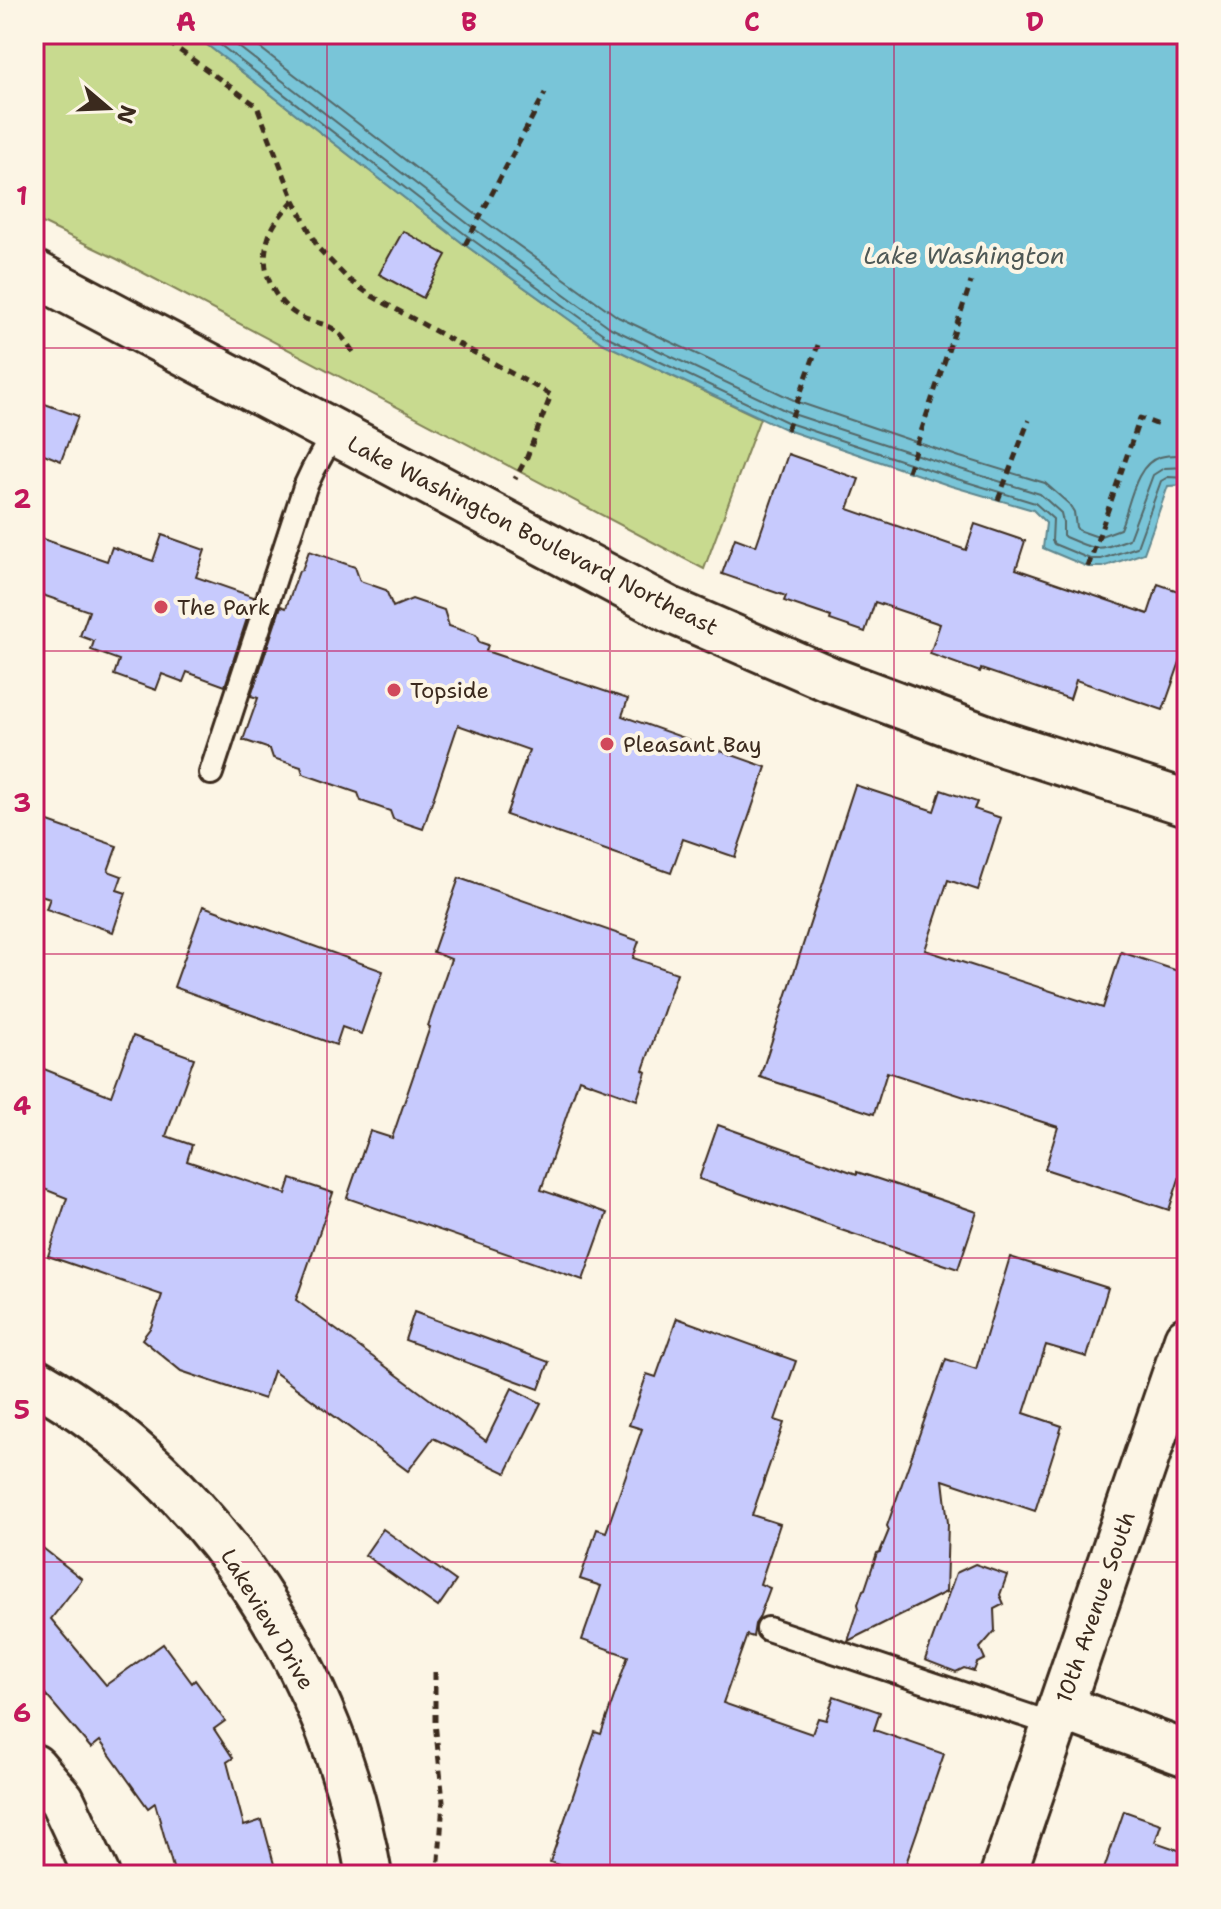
<svg xmlns="http://www.w3.org/2000/svg" width="1221" height="1909" font-family="'Shantell Sans',sans-serif">
  <style>
    .green { fill: #c8da8f; stroke: #828256; stroke-width: 2 }
    .water { fill: #79c5d8; stroke: #60878e; stroke-width: 2 }
    .lines { fill: none; stroke-linecap: round; stroke-linejoin: round }
    .shore { stroke: #546868; stroke-width: 2 }
    .building { fill: #c7cafd; stroke: #3b2a1e; stroke-width: 2 }
    .lane-casing { stroke: #3b2a1e; stroke-width: 28 }
    .street-casing { stroke: #3b2a1e; stroke-width: 50 }
    .secondary-casing { stroke: #3b2a1e; stroke-width: 50 }
    .primary-casing { stroke: #3b2a1e; stroke-width: 50 }
    .path { stroke: #3b2a1e; stroke-width: 5; stroke-dasharray: 8 6; stroke-linecap: butt }
    .lane { stroke: #fcf5e5; stroke-width: 22 }
    .street { stroke: #fcf5e5; stroke-width: 44 }
    .secondary { stroke: #fcf5e5; stroke-width: 44 }
    .primary { stroke: #fcf5e5; stroke-width: 44 }
    .grid { fill: none; stroke: #c2185b; stroke-width: 2; stroke-opacity: 0.55 }
    .poi-dot { fill: #d1495b; stroke: #fcf5e5; stroke-width: 3 }
    .labels { text-anchor: middle; stroke-width: 8; stroke-linejoin: round; paint-order: stroke }
    .street-label { font-size: 22px; fill: #3b2a1e; stroke: #fcf5e5 }
    .poi-label { font-size: 22px; fill: #3b2a1e; stroke: #fcf5e5; text-anchor: start }
    .water-label { font-size: 24px; font-style: italic; fill: #4e5856; stroke: #fcf5e5 }
    .neatline { fill: none; stroke: #c2185b; stroke-width: 3 }
    .grid-label { font-size: 26px; text-anchor: middle; font-weight: bold; fill: #c2185b }
  </style>
  <rect width="100%" height="100%" fill="#fcf5e5"/>
  <filter id="ink" filterUnits="userSpaceOnUse"><feTurbulence type="fractalNoise" baseFrequency=".0125" numOctaves="2"/><feDisplacementMap in="SourceGraphic" scale="16" xChannelSelector="R" yChannelSelector="G"/><feConvolveMatrix kernelMatrix="1 2 1 2 8 2 1 2 1" color-interpolation-filters="sRGB"/></filter>
  <g filter="url(#ink)">
    <polygon class="green" points="34,34 193,34 465,245 602,343 760,418 704,569 117,259 34,219"/>
    <polygon class="water" points="193,34 1187,34 1187,485 1168,486 1144,553 1103,567 1088,567 1043,548 1046,523 1033,510 951,486 787,430 602,343 465,245"/>
    <g class="lines">
      <g class="shore">
        <polyline points="206,34 470,238 606,336 789,423 954,478 1035,503 1053,519 1052,541 1054,544 1090,559 1101,559 1137,547 1161,481 1168,477 1187,478"/>
        <path d="M222,34L476,230L611,328L793,414L957,468L1040,494L1061,513L1063,522V535L1065,537C1098,551 1096,551 1129,539L1153,475L1164,468L1187,467"/>
        <path d="M242,34L483,220L618,317L798,402L960,457L1045,483L1069,504L1074,512L1076,527L1078,530L1098,537L1120,529C1130,507 1134,464 1160,457C1169,454 1178,455 1187,455"/>
      </g>
    </g>
    <g class="building">
      <polygon points="403,231 446,255 423,298 379,274"/>
      <polygon points="34,400 78,416 61,461 34,450"/>
      <polygon points="788,454 859,479 848,509 966,550 975,524 1025,541 1016,569 1148,614 1158,584 1187,594 1187,642 1163,710 1076,680 1070,699 981,669 980,672 930,654 940,624 875,602 865,632 830,620 831,617 784,601 786,596 722,574 735,538 756,546"/>
      <polygon points="162,535 205,550 196,577 254,597 225,686 187,672 183,682 162,674 156,690 114,675 119,660 91,650 94,641 80,636 89,611 34,592 34,536 107,561 112,547 153,561"/>
      <polygon points="309,551 355,567 360,581 386,590 393,607 412,599 444,610 449,626 476,635 479,642 488,645 486,651 628,699 622,716 766,767 735,857 683,839 671,873 506,815 529,750 458,725 423,829 393,819 390,811 361,801 358,793 303,774 301,767 273,758 270,749 243,740 258,698 251,696 281,606 286,608 299,571 302,570"/>
      <polygon points="855,785 934,811 941,790 977,802 974,809 1001,818 978,890 948,880 925,950 1103,1008 1121,952 1187,974 1187,1154 1169,1210 1045,1169 1058,1127 887,1072 874,1114 760,1077"/>
      <polygon points="34,817 117,846 108,871 122,876 117,890 126,893 113,932 46,909 50,898 34,893"/>
      <polygon points="459,878 639,941 633,958 677,973 643,1070 646,1072 637,1100 579,1079 541,1190 607,1213 583,1280 347,1198 370,1131 392,1138 430,1027 428,1026 451,959 433,952"/>
      <polygon points="203,906 383,971 361,1034 342,1027 336,1045 174,987"/>
      <polygon points="133,1036 194,1058 166,1136 192,1145 187,1161 286,1194 291,1179 333,1193 296,1300 486,1441 512,1388 541,1403 506,1473 433,1438 408,1471 273,1371 264,1399 181,1371 142,1339 151,1327 162,1295 48,1256 67,1198 34,1185 34,1065 111,1096"/>
      <polygon points="718,1125 857,1174 857,1172 977,1212 958,1269 838,1229 839,1228 699,1179"/>
      <polygon points="1010,1257 1108,1288 1087,1357 1046,1345 1024,1413 1062,1426 1035,1511 943,1480 948,1523 946,1592 848,1641 859,1608 858,1604 863,1590 865,1589 877,1553 880,1552 889,1530 887,1526 946,1359 976,1369"/>
      <polygon points="414,1312 549,1362 539,1389 405,1340"/>
      <polygon points="677,1318 796,1361 775,1420 784,1423 752,1515 780,1524 760,1584 770,1588 759,1618 755,1624 753,1637 747,1635 723,1703 812,1734 818,1718 826,1720 834,1696 880,1712 874,1730 944,1754 902,1875 586,1875 550,1862 595,1732 601,1734 628,1656 582,1640 601,1586 580,1579 597,1529 606,1532 642,1429 629,1425 647,1374 656,1377"/>
      <polygon points="383,1529 456,1581 438,1607 365,1555"/>
      <polygon points="34,1541 82,1579 51,1619 106,1685 163,1644 192,1683 195,1680 225,1721 214,1729 233,1758 227,1762 244,1826 262,1820 275,1868 250,1875 175,1875 155,1803 148,1808 100,1741 91,1748 34,1681"/>
      <polygon points="975,1564 1007,1575 1000,1595 1004,1604 994,1609 995,1631 980,1648 985,1659 977,1663 974,1671 964,1668 956,1672 925,1660 956,1573"/>
      <polygon points="1124,1811 1161,1824 1155,1842 1187,1853 1187,1875 1102,1875"/>
    </g>
    <g class="lines">
      <defs>
        <g id="lane">
          <polyline points="211,773 305,487 313,470 334,432"/>
          <polyline points="768,1629 1055,1725"/>
        </g>
        <g id="street">
          <polyline points="1061,1707 1187,1754"/>
          <polyline points="34,1767 62,1800 97,1875"/>
          <polyline points="1003,1875 1187,1339"/>
        </g>
        <path id="secondary" d="M34,1380C213,1482 335,1674 369,1875"/>
        <polyline id="primary" points="34,273 670,610 829,679 1006,745 1187,803"/>
      </defs>
      <use href="#lane" class="lane-casing"/>
      <use href="#street" class="street-casing"/>
      <use href="#secondary" class="secondary-casing"/>
      <use href="#primary" class="primary-casing"/>
      <g class="path">
        <polyline points="157,34 257,106 294,200 318,248 348,279 370,295 551,395 527,457 515,479"/>
        <path d="M294,200C284,211 274,222 269,236C258,268 272,302 301,317C312,323 328,323 336,331C344,337 350,348 356,356"/>
        <polyline points="465,245 545,93"/>
        <polyline points="787,430 818,345"/>
        <polyline points="908,471 971,282"/>
        <polyline points="998,500 1029,420"/>
        <polyline points="1088,567 1140,418 1159,425"/>
        <polyline points="435,1672 435,1722 443,1801 438,1875"/>
      </g>
      <use href="#lane" class="lane"/>
      <use href="#street" class="street"/>
      <use href="#secondary" class="secondary"/>
      <use href="#primary" class="primary"/>
    </g>
  </g>
  <path class="grid" d="M327,34V1875M610,34V1875M894,34V1875M34,348H1187M34,651H1187M34,954H1187M34,1258H1187M34,1562H1187"/>
  <g class="poi-dot">
    <circle cx="161" cy="607" r="8"/>
    <circle cx="394" cy="690" r="8"/>
    <circle cx="607" cy="744" r="8"/>
  </g>
  <g class="labels">
    <g class="street-label">
      <text transform="translate(533 535) rotate(27)" y="8">Lake Washington Boulevard Northeast</text>
      <text transform="translate(1095 1607) rotate(-71)" y="8">10th Avenue South</text>
      <text transform="translate(268 1619) rotate(59)" y="8">Lakeview Drive</text>
    </g>
    <g class="poi-label">
      <text x="177" y="615">The Park</text>
      <text x="410" y="698">Topside</text>
      <text x="623" y="752">Pleasant Bay</text>
    </g>
    <g class="water-label">
      <text x="964" y="264">Lake Washington</text>
    </g>
  </g>
  <rect width="1221" height="1909" fill="none" stroke="#fcf5e5" stroke-width="88"/>
  <g transform="translate(108 108) rotate(109)" stroke="#fcf5e5" stroke-width="6" paint-order="stroke">
  <path d="M0-6L14 30L0 20L-14 30Z" fill="#3b2a1e"/>
  <text y="-12" font-size="22" font-weight="bold" text-anchor="middle" fill="#3b2a1e">N</text>
  </g>
  <rect x="44" y="44" width="1133" height="1821" class="neatline"/>
  <g class="grid-label">
    <text x="186" y="31">A</text>
    <text x="469" y="31">B</text>
    <text x="752" y="31">C</text>
    <text x="1035" y="31">D</text>
    <text x="22" y="205">1</text>
    <text x="22" y="508">2</text>
    <text x="22" y="812">3</text>
    <text x="22" y="1115">4</text>
    <text x="22" y="1419">5</text>
    <text x="22" y="1722">6</text>
  </g>
</svg>
